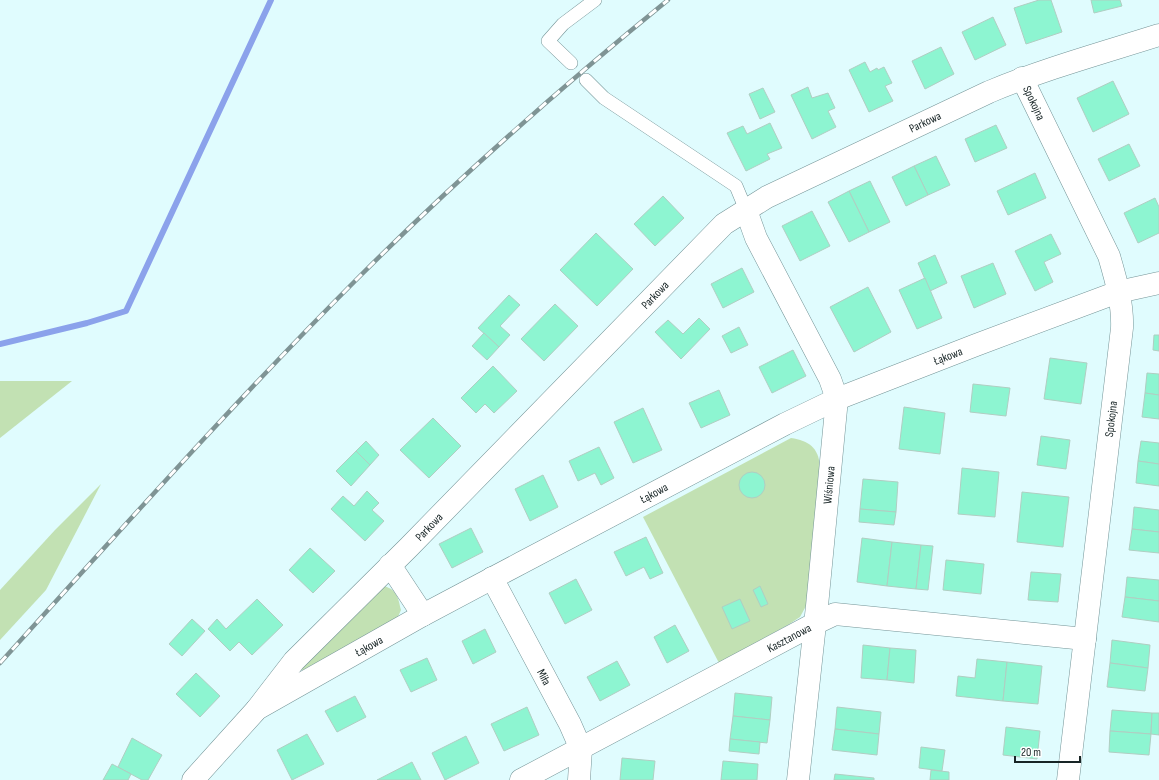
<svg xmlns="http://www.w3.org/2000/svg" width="1159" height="780" font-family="'Sofia Sans Condensed',sans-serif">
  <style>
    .green { fill: #c2e1b3 }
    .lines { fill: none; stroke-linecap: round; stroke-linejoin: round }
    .stream { stroke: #8ba2eb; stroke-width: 6 }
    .building { fill: #8df5d1; stroke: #b0cec2 }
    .lane-casing { stroke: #749497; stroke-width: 14 }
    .street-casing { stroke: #749497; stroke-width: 23 }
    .lane { stroke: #fff; stroke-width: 13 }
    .street { stroke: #fff; stroke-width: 22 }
    .rail-casing { stroke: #7f9495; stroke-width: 4.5 }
    .rail { stroke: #fff; stroke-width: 3; stroke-dasharray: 9; stroke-linecap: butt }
    .labels { text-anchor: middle; stroke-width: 3.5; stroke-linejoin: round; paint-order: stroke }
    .street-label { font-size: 12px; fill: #182526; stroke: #fff }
  </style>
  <rect width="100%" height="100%" fill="#e0fcfe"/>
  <g class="green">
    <polygon points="0,381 72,381 0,438"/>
    <path d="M791,438C809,441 818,447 820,466L806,606L800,617L788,625L719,663L643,517Z"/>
    <polygon points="101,484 46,590 0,640 0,590 55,530"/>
    <path d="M384,586C397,590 398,597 401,610L397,619L303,670H299Z"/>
  </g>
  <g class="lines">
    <polyline class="stream" points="0,344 87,323 126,311 271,0"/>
  </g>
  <g class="building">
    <polygon points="1039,0 1051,0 1062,32 1026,44 1014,8"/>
    <polygon points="1091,0 1120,0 1122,6 1094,13"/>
    <polygon points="993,17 1006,45 975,60 962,32"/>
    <polygon points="941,47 954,74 925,89 912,61"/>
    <polygon points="865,62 870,72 877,68 878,70 884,67 892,83 885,86 893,101 869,112 849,70"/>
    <polygon points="1113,81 1129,114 1093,132 1077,98"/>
    <polygon points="808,87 812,98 828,93 835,108 828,111 836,127 812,139 791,95"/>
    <polygon points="763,88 775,112 760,119 749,94"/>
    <polygon points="770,123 782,148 767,154 770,159 746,171 727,133 743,126 747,134"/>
    <polygon points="996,125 1007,148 975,162 965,139"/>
    <polygon points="1129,144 1140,166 1109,181 1098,159"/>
    <polygon points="936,156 950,185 928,195 914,166"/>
    <polygon points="914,166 928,195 906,206 892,177"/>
    <polygon points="1035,173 1046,198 1008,215 997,191"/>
    <polygon points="870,181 890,222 869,232 849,191"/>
    <polygon points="849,191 869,232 849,242 828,202"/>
    <polygon points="663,196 684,218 655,246 634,224"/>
    <polygon points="1155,198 1159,207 1159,233 1138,243 1124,213"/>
    <polygon points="812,211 830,246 800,261 782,226"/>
    <polygon points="596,233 633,269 597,306 560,270"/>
    <polygon points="1051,234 1061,254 1044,262 1053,282 1035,291 1015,251"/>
    <polygon points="935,255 947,283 930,291 918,263"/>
    <polygon points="993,263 1006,294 974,308 961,276"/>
    <polygon points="742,268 754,292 723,308 711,284"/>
    <polygon points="925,278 942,318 917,329 899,290"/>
    <polygon points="868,287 891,332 854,352 830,307"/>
    <polygon points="509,295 520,305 500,326 510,335 499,347 478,328"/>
    <polygon points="555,304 578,326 544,361 521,339"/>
    <polygon points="699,318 710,329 681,359 655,332 668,320 683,334"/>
    <polygon points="739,327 748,345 731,353 722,336"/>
    <polygon points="484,333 499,347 487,360 472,346"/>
    <polygon points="1154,335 1159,335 1159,351 1153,350"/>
    <polygon points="793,350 806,376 772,393 759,367"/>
    <polygon points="1050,358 1087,363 1081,404 1044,399"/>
    <polygon points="493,366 517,391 494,413 485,404 476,413 461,398"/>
    <polygon points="1147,373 1159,374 1159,395 1145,393"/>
    <polygon points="973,384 1010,388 1006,416 970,412"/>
    <polygon points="719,390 730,415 701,428 689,403"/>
    <polygon points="1145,393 1159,395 1159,419 1142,417"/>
    <polygon points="904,407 945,413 940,454 899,449"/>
    <polygon points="643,408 662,450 633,463 614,422"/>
    <polygon points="433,418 461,446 429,478 400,450"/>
    <polygon points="1041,436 1070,440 1066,469 1037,465"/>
    <polygon points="366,441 379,455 370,465 356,451"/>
    <polygon points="1141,441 1159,443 1159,464 1138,461"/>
    <polygon points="599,447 614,478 601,485 595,473 578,481 569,461"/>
    <polygon points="356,451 370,465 351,486 336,471"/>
    <polygon points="1138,461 1159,464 1159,486 1136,483"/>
    <polygon points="962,468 999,472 995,517 958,514"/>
    <circle cx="752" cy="485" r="13"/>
    <polygon points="543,475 558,507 530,521 515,489"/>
    <polygon points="863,479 898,482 896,512 860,509"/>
    <polygon points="367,491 379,503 372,510 384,521 365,541 331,509 343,496 354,506"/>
    <polygon points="1022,492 1069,497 1063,547 1017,542"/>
    <polygon points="1134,507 1159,510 1159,532 1132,529"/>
    <polygon points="860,509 896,512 894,525 859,522"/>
    <polygon points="471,528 483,552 452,568 439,544"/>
    <polygon points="1132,529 1159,532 1159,553 1129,550"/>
    <polygon points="646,537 663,573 650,579 644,567 626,576 614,552"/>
    <polygon points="862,538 892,542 887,586 857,582"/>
    <polygon points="892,542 921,545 916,589 887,586"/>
    <polygon points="921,545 933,546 928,590 916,589"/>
    <polygon points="310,548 335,571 313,593 289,570"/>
    <polygon points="946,560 984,564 981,594 943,590"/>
    <polygon points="1031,572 1061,574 1058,602 1028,600"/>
    <polygon points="1127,577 1159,580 1159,601 1125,597"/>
    <polygon points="576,579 592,610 565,624 549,593"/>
    <polygon points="760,586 768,604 761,607 753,590"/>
    <polygon points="1125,597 1159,601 1159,622 1122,617"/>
    <polygon points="257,599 283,625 252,655 239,642 230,651 208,629 217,619 226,629"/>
    <polygon points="740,599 750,621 732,629 722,607"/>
    <polygon points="192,619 205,631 182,656 169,644"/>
    <polygon points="675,625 689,651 667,663 654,637"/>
    <polygon points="485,629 496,652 473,664 462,641"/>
    <polygon points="1112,640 1150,645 1148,668 1110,663"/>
    <polygon points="863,645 890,648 887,680 861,678"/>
    <polygon points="890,648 916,650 914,683 887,680"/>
    <polygon points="427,658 437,680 411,692 400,670"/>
    <polygon points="977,659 1007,662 1003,701 956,696 958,676 975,678"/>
    <polygon points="617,661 630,685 600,701 587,677"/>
    <polygon points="1007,662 1042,666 1038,704 1003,701"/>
    <polygon points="1110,663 1148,668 1145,691 1107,687"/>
    <polygon points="196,673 220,696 200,717 176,694"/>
    <polygon points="735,693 772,697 770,720 733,716"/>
    <polygon points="355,696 366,717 337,732 325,711"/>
    <polygon points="527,707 539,735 504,751 491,724"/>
    <polygon points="837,707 881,712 879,734 835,729"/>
    <polygon points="1112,710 1152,713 1151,734 1110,731"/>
    <polygon points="1152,713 1159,713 1159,735 1151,734"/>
    <polygon points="733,716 770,720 767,743 730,739"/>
    <polygon points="1006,727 1040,731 1037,759 1003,755"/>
    <polygon points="835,729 879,734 877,755 832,750"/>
    <polygon points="1110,731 1151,734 1149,755 1109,752"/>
    <polygon points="307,734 324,764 292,780 277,750"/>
    <polygon points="466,736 479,763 445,780 432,753"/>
    <polygon points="132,738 162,755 148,780 142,780 118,767"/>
    <polygon points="730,739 760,742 759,754 729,751"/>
    <polygon points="921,747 945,750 942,771 919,768"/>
    <polygon points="622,758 655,761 653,780 620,780"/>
    <polygon points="723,761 758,764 757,780 721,780"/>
    <polygon points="412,762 421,780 377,780"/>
    <polygon points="112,764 131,774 128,780 103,780"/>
    <polygon points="931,770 949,772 949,780 930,780"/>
    <polygon points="835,774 874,778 874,780 834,780"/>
  </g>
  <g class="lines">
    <defs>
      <g id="lane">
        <polyline points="571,63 548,41 563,24 595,0"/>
        <polyline points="586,80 604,98 736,186 746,210"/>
      </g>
      <g id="street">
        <path d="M1022,78L1109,256C1116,280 1123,304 1122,328L1068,780"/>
        <polyline points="746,210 756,238 830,379 837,399 817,606 798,780"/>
        <polyline points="390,565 423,615"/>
        <polyline points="492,578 570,724 581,749 579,780"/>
        <path d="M257,709L294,661L409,547L724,224L767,197L989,92C1044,69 1102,53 1159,35"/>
        <polyline points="193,780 257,709 423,615 521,563 785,424 837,399 976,345 1118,292 1159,283"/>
        <polyline points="521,780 816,623 835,614 1085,639"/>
      </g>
    </defs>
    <use href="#lane" class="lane-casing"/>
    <use href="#street" class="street-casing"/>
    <use href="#lane" class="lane"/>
    <use href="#street" class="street"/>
    <defs>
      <path id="rail" d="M0,663C118,533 234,402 358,278C456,180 560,88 668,0"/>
    </defs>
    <use href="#rail" class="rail-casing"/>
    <use href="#rail" class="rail"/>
  </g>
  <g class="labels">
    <g class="street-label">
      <text transform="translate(1034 103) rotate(65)" y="4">Spokojna</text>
      <text transform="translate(925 122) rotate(-25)" y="4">Parkowa</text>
      <text transform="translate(655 295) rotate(-46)" y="4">Parkowa</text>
      <text transform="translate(948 356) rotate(-21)" y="4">Łąkowa</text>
      <text transform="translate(1111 419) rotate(-83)" y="4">Spokojna</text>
      <text transform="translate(829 485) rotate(-85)" y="4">Wiśniowa</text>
      <text transform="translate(654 493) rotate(-28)" y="4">Łąkowa</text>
      <text transform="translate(429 527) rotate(-46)" y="4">Parkowa</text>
      <text transform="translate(789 638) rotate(-28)" y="4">Kasztanowa</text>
      <text transform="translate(369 646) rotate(-29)" y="4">Łąkowa</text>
      <text transform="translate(544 677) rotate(62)" y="4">Miła</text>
    </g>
  </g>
  <path d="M1015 756v6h65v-6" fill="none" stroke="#182526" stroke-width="2"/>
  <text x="1021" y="756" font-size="12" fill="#182526" stroke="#ffffff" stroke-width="3" paint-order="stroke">20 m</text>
</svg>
